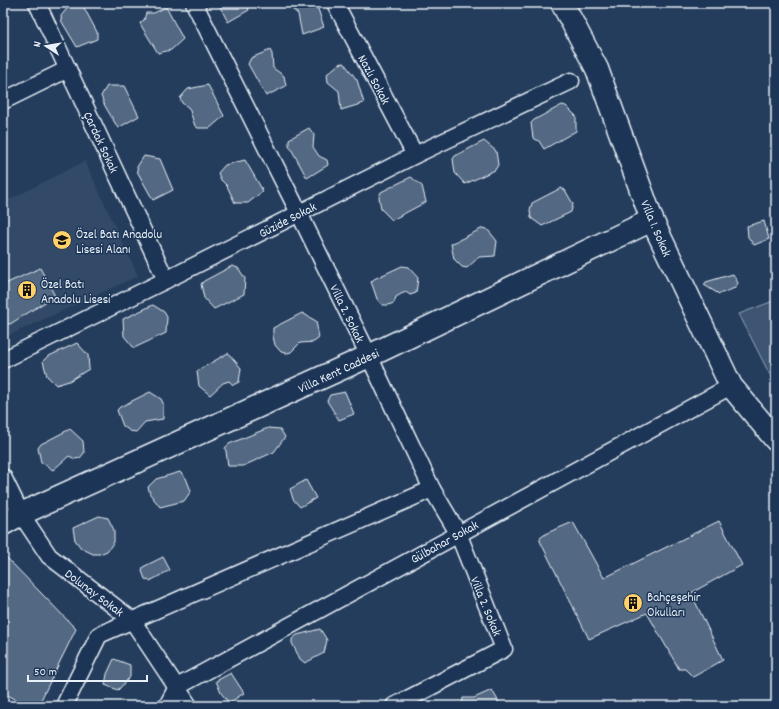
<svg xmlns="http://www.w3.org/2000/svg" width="779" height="709" font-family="Dekko,sans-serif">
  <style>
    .built { fill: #334a68 }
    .green { fill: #3e5472; stroke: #93a2b5 }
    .building { fill: #536782; stroke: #e8f1f8 }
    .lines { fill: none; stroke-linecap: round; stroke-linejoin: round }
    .street-casing { stroke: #e8f1f8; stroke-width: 19 }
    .secondary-casing { stroke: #e8f1f8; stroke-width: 25 }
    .street { stroke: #1d3557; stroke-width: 16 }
    .secondary { stroke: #1d3557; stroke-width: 22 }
    .labels { text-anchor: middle; stroke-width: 3; stroke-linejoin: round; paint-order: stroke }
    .street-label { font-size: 13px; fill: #e8f1f8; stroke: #1d3557 }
    .poi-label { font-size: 13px; fill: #e8f1f8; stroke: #1d3557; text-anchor: start }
  </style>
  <rect width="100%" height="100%" fill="#253d5d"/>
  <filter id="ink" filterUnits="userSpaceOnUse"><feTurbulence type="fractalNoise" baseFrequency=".025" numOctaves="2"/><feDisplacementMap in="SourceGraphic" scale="8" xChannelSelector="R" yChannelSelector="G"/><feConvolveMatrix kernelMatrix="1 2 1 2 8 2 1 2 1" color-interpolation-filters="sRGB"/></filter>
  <g filter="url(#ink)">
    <polygon class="built" points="85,161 138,276 3,338 3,203"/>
    <polygon class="green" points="776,300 776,382 770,375 739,314"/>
    <g class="building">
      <polygon points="218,3 247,3 249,10 228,22"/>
      <polygon points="287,3 316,3 324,27 302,35 298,14 288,6"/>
      <polygon points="82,4 97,32 97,39 77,47 62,22 61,16 69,6"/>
      <polygon points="166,7 183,39 171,50 158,53 142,27 140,23 144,20 146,13 154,13"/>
      <polygon points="270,50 272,54 273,68 284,76 286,86 266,96 248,64 251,58"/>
      <polygon points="344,63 357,80 364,103 341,110 339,91 328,82 327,74 339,64"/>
      <polygon points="208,85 224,116 210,128 198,128 195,126 189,108 182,103 180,98 188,89"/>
      <polygon points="107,86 124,86 139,116 118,128 105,106 101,96"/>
      <polygon points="562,105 566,106 576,116 576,131 544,149 539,141 533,138 531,123 534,120"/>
      <polygon points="309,128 314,135 313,147 319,156 327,160 328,165 307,178 289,145 289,139"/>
      <polygon points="484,141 496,151 498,165 495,170 465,184 455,173 453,159 455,156"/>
      <polygon points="144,156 160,159 173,190 153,200 138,173 137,167"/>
      <polygon points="245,160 263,191 248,203 235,203 227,186 221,180 218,173 225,165"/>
      <polygon points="411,177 422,186 426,202 392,220 381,209 379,197 381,192"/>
      <polygon points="561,188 565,190 573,204 571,212 542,226 531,218 530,210 532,203"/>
      <polygon points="764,221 769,239 754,245 748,237 747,226"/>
      <polygon points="483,228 488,230 497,241 495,256 479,257 467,268 462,267 454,259 451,244"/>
      <polygon points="232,266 238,268 245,278 244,294 214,309 204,298 201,284 204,281"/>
      <polygon points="402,266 408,267 418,278 416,293 410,295 406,292 401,294 396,297 394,303 388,305 382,305 377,299 373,287 371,282 374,279"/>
      <polygon points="40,268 55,296 10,324 3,323 3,284 5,284"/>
      <polygon points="733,274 738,283 735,288 719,294 704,285 706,282"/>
      <polygon points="153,305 164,312 167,317 166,333 134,348 124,336 123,319"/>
      <polygon points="302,313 316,321 319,338 314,342 300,343 291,352 287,353 281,352 275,345 273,336 273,328"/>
      <polygon points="77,343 88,355 89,369 69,381 56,385 47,376 43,361 47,357"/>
      <polygon points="228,353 241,368 239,382 233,385 229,381 223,383 210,395 199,386 197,371"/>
      <polygon points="150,392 161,399 163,403 163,419 145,422 136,432 130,431 123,426 117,410 120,407"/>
      <polygon points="345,392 354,414 339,420 327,401 330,395"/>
      <polygon points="268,428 280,429 285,437 274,452 243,466 228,466 226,451 225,448 229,444"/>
      <polygon points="70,429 83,441 84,453 80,458 75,459 69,456 53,470 41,462 38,448 41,444"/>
      <polygon points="180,472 186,478 191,491 184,501 160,507 150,494 148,487 156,479"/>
      <polygon points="306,480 316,498 300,507 293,499 290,489"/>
      <polygon points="99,516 108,518 114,530 114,542 107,551 100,554 93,554 81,548 75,540 73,528"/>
      <polygon points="719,521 742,565 691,593 723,660 693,677 685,669 679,669 647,613 589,639 540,541 540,538 547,533 573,522 604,578"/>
      <polygon points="163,557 170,570 150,581 145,579 142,571 143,567"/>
      <polygon points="7,558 76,629 38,706 30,706 3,693 3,567"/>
      <polygon points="320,629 327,640 324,653 305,663 300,659 292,643 292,639 297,635"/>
      <polygon points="114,659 130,665 130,677 118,690 105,685 107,674"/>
      <polygon points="231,673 244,693 229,703 221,693 216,681"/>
      <polygon points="492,690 500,704 499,706 462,706 463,698 474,698"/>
    </g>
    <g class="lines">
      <defs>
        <g id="street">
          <polyline points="37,3 166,280"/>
          <polyline points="194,3 299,213 369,356 432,489 458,533 504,649 394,706"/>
          <polyline points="335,3 415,155"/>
          <polyline points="3,101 68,69"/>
          <polyline points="3,360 166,280 415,155 571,81"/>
          <polyline points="3,477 21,514 49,556 132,620 189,706"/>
          <polyline points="64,706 99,635 432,489"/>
          <polyline points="167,706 177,687 731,386"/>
        </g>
        <g id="secondary">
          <polyline points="562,3 597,69 652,220 731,386 776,440"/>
          <polyline points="3,524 21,514 369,356 652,220"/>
        </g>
      </defs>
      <use href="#street" class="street-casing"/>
      <use href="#secondary" class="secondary-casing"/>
      <use href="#street" class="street"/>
      <use href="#secondary" class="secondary"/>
    </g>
  </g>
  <defs>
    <symbol id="school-disc" viewBox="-11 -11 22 22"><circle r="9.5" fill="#ffd166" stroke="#1d3557"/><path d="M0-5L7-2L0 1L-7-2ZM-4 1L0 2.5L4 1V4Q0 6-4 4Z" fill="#111"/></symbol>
    <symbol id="building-disc" viewBox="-11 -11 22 22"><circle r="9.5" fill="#ffd166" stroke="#1d3557"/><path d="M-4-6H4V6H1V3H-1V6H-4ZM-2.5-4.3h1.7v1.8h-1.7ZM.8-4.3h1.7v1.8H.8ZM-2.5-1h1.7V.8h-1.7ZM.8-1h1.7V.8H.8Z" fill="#111"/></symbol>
  </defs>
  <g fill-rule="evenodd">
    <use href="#school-disc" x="51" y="229" width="22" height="22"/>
    <use href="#building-disc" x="16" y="279" width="22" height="22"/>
    <use href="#building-disc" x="622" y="592" width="22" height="22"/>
  </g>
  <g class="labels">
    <g class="street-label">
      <text transform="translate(375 79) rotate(62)" y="5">Nazlı Sokak</text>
      <text transform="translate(102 142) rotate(65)" y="5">Çardak Sokak</text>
      <text transform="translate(287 219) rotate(-27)" y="5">Güzide Sokak</text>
      <text transform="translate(657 228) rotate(67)" y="5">Villa 1. Sokak</text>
      <text transform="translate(348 313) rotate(64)" y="5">Villa 2. Sokak</text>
      <text transform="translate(338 370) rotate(-25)" y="5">Villa Kent Caddesi</text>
      <text transform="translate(444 541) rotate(-29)" y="5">Gülbahar Sokak</text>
      <text transform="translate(95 592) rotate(37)" y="5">Dolunay Sokak</text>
      <text transform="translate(487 606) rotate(68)" y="5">Villa 2. Sokak</text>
    </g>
    <g class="poi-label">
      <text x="76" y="238">Özel Batı Anadolu<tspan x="76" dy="15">Lisesi Alanı</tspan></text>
      <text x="41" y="288">Özel Batı<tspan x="41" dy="15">Anadolu Lisesi</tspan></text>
      <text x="647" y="601">Bahçeşehir<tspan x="647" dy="15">Okulları</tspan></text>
    </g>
  </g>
  <rect width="779" height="709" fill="none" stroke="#1d3557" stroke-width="16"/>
  <rect x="8" y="8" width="763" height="693" fill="none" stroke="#e8f1f8" stroke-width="1.5" filter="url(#ink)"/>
  <g transform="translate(46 46) rotate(282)" stroke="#1d3557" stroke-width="3" paint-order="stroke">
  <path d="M0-3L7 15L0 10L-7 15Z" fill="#e8f1f8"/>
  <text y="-6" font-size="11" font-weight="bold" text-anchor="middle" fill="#e8f1f8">N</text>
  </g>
  <path d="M28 675v6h119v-6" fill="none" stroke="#e8f1f8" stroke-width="2"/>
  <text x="34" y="675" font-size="12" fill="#e8f1f8" stroke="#1d3557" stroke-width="3" paint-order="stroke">50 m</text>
</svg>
